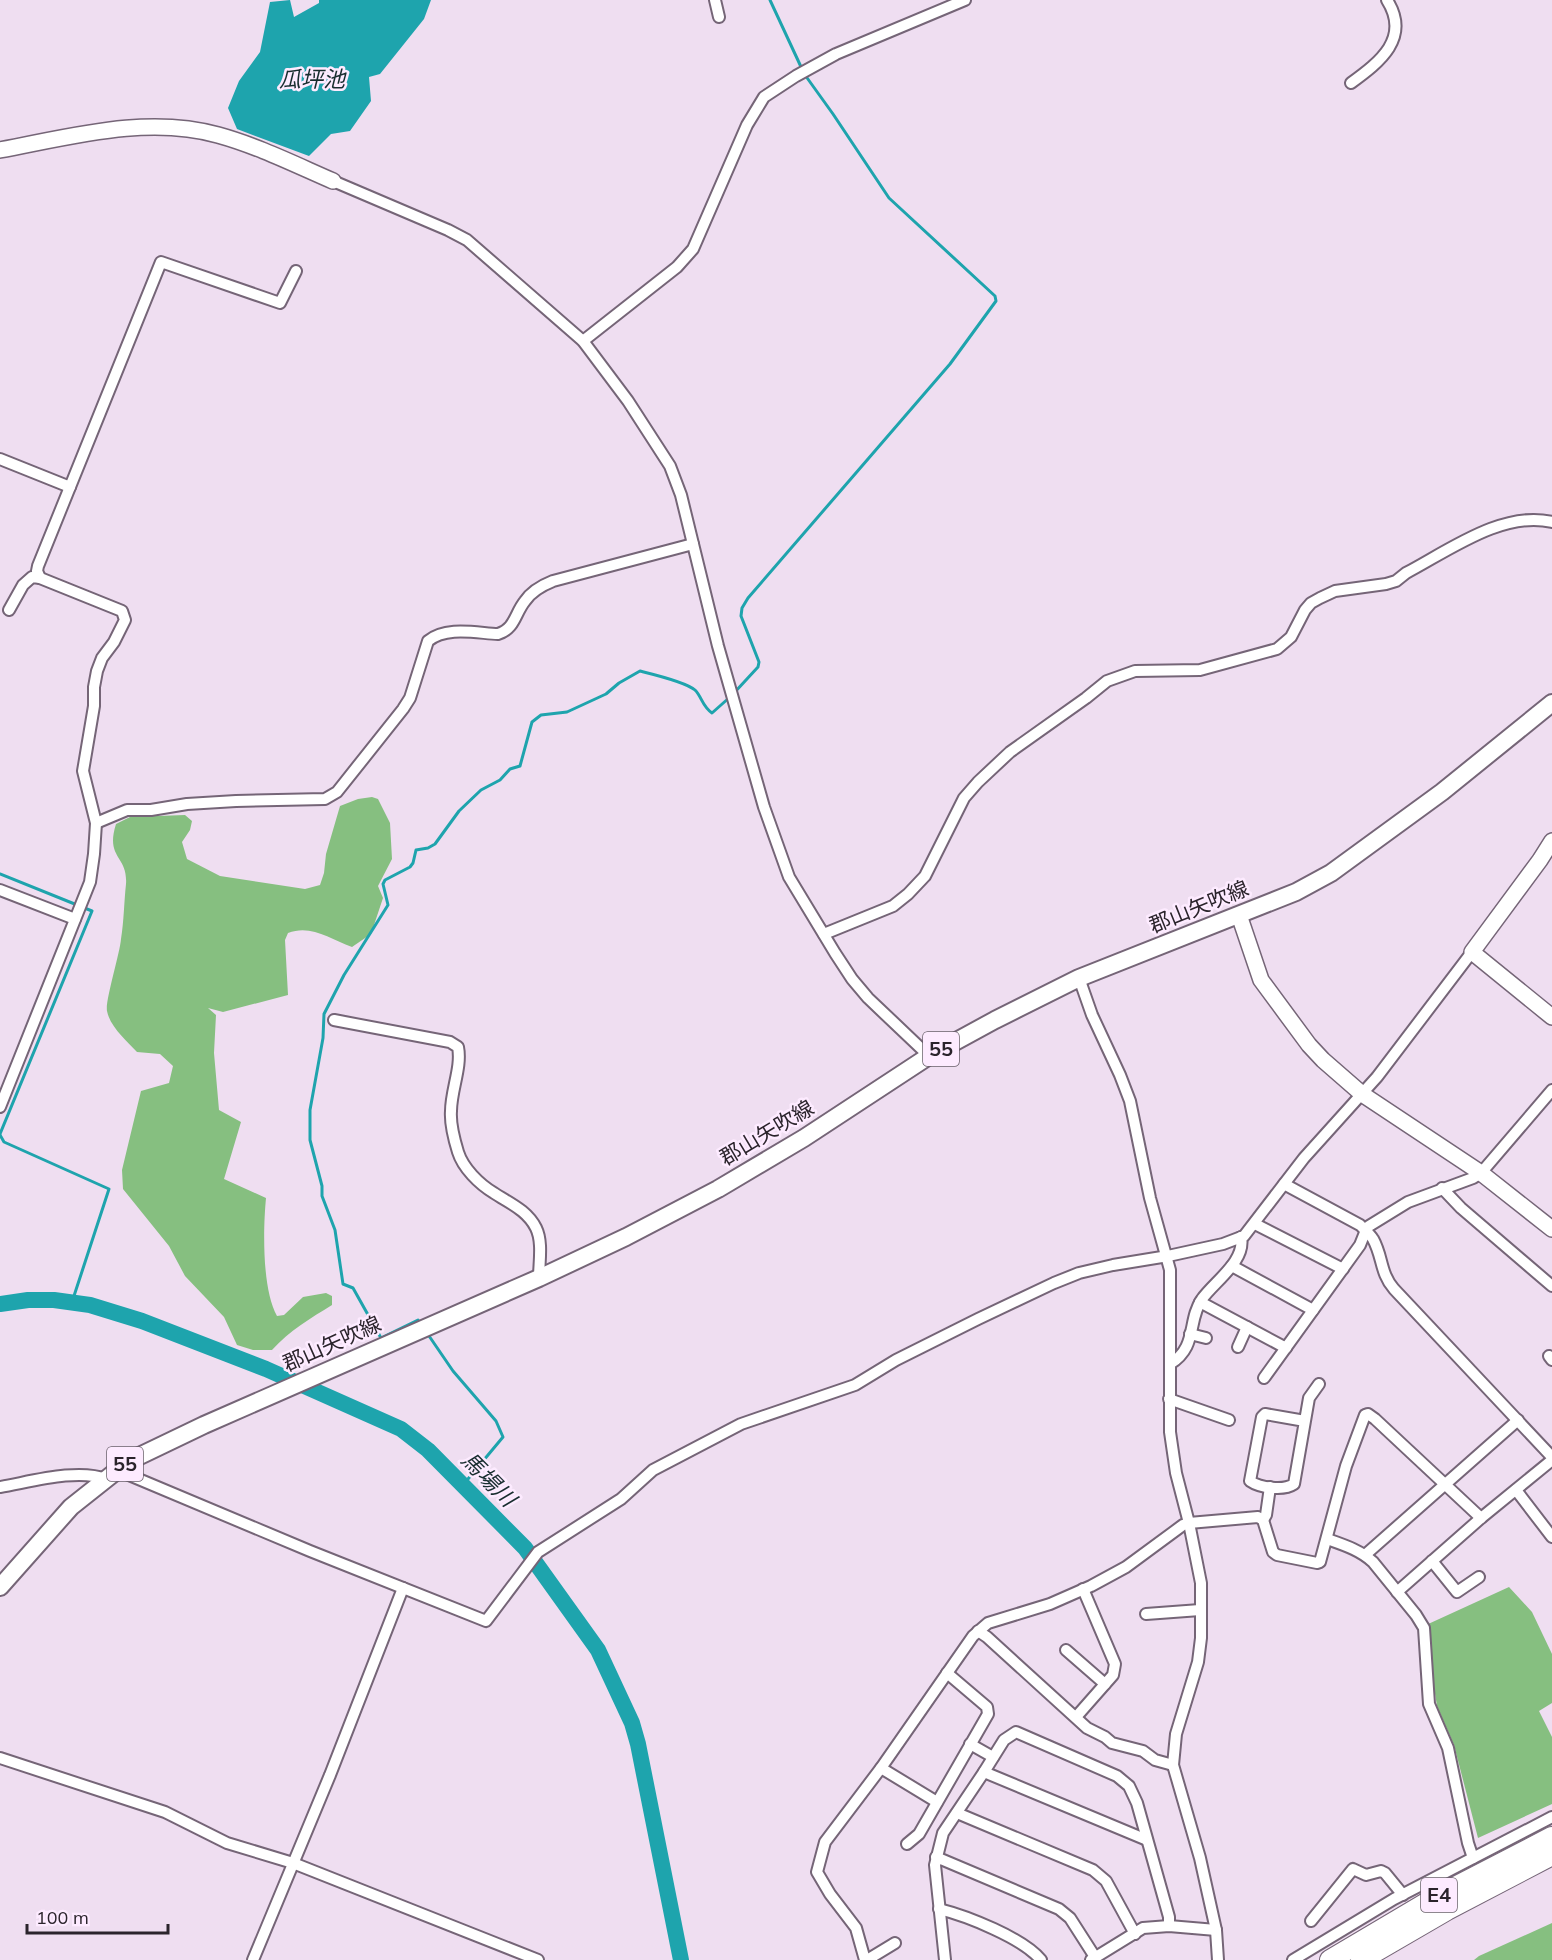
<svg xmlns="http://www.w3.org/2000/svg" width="1552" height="1960" font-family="Mulish,'Noto Sans JP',sans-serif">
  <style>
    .forest { fill: #86bf80 }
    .water { fill: #1ea4ad }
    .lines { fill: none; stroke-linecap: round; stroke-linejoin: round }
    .stream { stroke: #1ea4ad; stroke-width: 3 }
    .river { stroke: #1ea4ad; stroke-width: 16 }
    .street-casing { stroke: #756577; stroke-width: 14 }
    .secondary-casing { stroke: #756577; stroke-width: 18 }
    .primary-casing { stroke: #756577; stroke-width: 20 }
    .highway-casing { stroke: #756577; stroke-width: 22 }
    .street { stroke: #fff; stroke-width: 10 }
    .secondary { stroke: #fff; stroke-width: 15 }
    .primary { stroke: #fff; stroke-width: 16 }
    .highway { stroke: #fff; stroke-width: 20 }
    .labels { text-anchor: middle; stroke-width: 5; stroke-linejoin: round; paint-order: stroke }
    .shield { fill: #fdebff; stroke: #6a606b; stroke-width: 1.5 }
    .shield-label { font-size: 20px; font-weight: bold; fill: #2b242c }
    .street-label { font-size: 21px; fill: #2b242c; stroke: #fdebff }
    .water-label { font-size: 22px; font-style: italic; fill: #182d2f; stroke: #fdebff }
  </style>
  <rect width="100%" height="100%" fill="#efdef1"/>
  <g class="forest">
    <path d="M372,797L378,799L390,823L392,859L378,886L383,898L371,934L352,947C330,939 311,924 288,933L285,940L288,995L223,1012L208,1008L216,1015L214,1053L219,1110L241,1122L224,1179L266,1198C263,1230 262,1289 277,1316L284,1315L303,1297L326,1293L332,1296V1305C311,1318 289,1331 272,1350H253L237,1345L224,1317L185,1276L169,1246L123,1189L122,1170L141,1091L169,1083L173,1066L160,1054L137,1052C127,1041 110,1027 107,1011C105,1001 120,953 121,939C124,921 124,902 126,884C128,855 105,859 116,824L130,817L185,815L192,821L190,830L182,842L187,859L220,876L305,889L320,885L324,873L326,854L340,806L358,799Z"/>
    <polygon points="1509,1587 1532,1612 1552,1654 1552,1703 1539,1711 1552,1737 1552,1804 1478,1838 1454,1745 1437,1706 1432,1675 1430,1636 1426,1625"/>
    <polygon points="1552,1923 1552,1960 1474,1960 1479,1956"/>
  </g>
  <polygon class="water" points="290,0 294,17 319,3 319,0 431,0 424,19 380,74 369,77 371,101 350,131 331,134 309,156 237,129 228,108 239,81 260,52 270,2"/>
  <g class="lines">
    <g class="stream">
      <polyline points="770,0 802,69"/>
      <polyline points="734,693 758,667 759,662 741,616 742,608 748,598 950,364 996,301 995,296 889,198 833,114 805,75"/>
      <polyline points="0,874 92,911 0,1134"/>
      <polyline points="0,1135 4,1142 109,1189 72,1302"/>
      <path d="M421,1325L418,1320L381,1338L353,1288L343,1284L335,1230L322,1196V1186L310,1140V1110L323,1038L324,1014L344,975L388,905L383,884L385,880L410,867L413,863L416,850L428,848L435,844L459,811L481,790L500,780L510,769L520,766L532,722L541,715L567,712L606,694L619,683L640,671C652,674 686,682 695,690C702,697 702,706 712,713L730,697"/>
      <polyline points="427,1333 453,1371 496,1421 503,1437 463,1485"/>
    </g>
    <polyline class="river" points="0,1304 28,1300 54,1300 90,1305 142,1321 266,1369 401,1429 428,1450 525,1548 598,1650 632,1723 638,1744 681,1960"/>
    <defs>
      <g id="street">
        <polyline points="715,0 719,17"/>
        <path d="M1351,83C1380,62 1411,38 1387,0"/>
        <polyline points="333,181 448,230 467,240 583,341 628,401 670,466 681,495 718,646 764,807 789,877 835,953 852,979 868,998 929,1056"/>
        <polyline points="583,341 677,267 693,249 747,125 764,97 796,76 836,54 965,0"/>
        <polyline points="0,459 70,487"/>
        <polyline points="40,578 37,571 38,566 161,262 280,303 296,271"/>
        <path d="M96,823L127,810H151L187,804L236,801L325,799L337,792L403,709L410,698L428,641C446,626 476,633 498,634C515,629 515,613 525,601C531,592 543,585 553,581L693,544"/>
        <polyline points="0,890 75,919"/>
        <path d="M824,934L893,906L908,894L925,876L964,798L978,782L1010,752L1086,698L1107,681L1135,671L1200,670L1277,649L1291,637L1305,610L1311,603L1320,598L1335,591L1386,584L1396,581L1406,573C1448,551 1503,510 1552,522"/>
        <polyline points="1079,978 1092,1015 1120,1075 1130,1101 1150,1198 1170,1270 1170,1432 1176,1473 1189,1523 1201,1583 1201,1638 1198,1662 1176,1734 1173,1765 1200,1858 1216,1930 1218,1960"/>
        <path d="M334,1020L450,1042L458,1047C462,1067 451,1090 451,1111C450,1124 454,1139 458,1152C463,1168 479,1184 494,1193C509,1203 527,1210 536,1228C543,1242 539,1263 539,1278"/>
        <polyline points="0,1107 90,882 94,854 96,823 83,771 94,706 94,687 97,671 102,658 114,642 125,620 122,611 40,578 32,577 23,585 9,610"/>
        <path d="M1284,1184L1360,1225C1364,1229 1370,1234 1373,1239C1383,1257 1380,1273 1394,1289L1552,1457"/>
        <polyline points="1442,1188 1461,1208 1552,1286"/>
        <polyline points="1255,1224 1343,1269"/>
        <polyline points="1232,1266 1313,1310"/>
        <polyline points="1200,1302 1286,1348"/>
        <polyline points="1190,1334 1206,1338"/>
        <polyline points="1238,1347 1247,1327"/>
        <polyline points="1549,1356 1552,1360"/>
        <path d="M1170,1364C1198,1347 1187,1321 1202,1299C1215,1281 1246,1261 1241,1237"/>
        <polyline points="1264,1378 1360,1245 1366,1230 1369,1226 1408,1202 1473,1178 1481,1173 1552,1090"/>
        <polyline points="1169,1399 1229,1420"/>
        <path d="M1305,1421L1265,1414L1262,1417L1250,1481C1260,1488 1284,1491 1294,1484L1309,1398L1319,1384"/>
        <polyline points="117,1470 310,1551 486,1621 538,1552 621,1499 653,1470 741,1424 855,1385 896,1360 978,1319 1054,1283 1079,1273 1113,1265 1168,1256 1223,1244 1244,1236 1304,1158 1377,1077 1472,952"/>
        <path d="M0,1487C30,1482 77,1468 106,1479"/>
        <polyline points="1516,1490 1552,1537"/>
        <polyline points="1263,1520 1266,1515 1270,1487"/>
        <path d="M1327,1539C1344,1545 1360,1550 1373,1562L1416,1615L1424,1628L1429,1704L1448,1748L1468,1843L1473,1858"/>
        <polyline points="1365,1555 1518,1420"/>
        <polyline points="1432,1561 1457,1592 1479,1577"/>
        <polyline points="1397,1592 1481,1518 1552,1460"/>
        <polyline points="1146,1614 1200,1610"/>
        <polyline points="978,1631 987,1637 1087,1728 1105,1737 1112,1743 1143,1751 1155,1760 1173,1765"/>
        <polyline points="1066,1650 1105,1684"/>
        <polyline points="1076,1717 1113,1675 1115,1664 1083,1589"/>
        <polyline points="970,1744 993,1757"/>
        <polyline points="0,1758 165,1812 227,1843 293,1863 538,1960"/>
        <polyline points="881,1768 937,1802"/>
        <polyline points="984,1772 1147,1840"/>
        <polyline points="957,1813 1093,1870 1106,1881 1135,1934"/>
        <polyline points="907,1844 919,1834 988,1714 987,1707 947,1673"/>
        <polyline points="936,1857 1059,1909 1070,1918 1095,1957"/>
        <path d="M939,1909C967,1916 1023,1938 1041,1960"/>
        <polyline points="1311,1921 1353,1869 1366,1875 1381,1871 1385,1873 1403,1895"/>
        <polyline points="253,1960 330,1775 403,1588"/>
        <polyline points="865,1960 856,1928 830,1894 817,1872 825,1842 881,1768 973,1636 988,1623 1050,1604 1091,1586 1126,1567 1183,1525 1189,1523 1258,1517 1263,1520 1273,1552 1277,1555 1317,1563 1320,1562 1346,1466 1365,1415 1368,1414 1375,1419 1481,1518"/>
        <polyline points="867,1960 895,1943"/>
        <polyline points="945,1960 935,1865 943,1833 984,1772 1004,1740 1016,1732 1117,1776 1129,1786 1137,1803 1169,1917 1169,1926"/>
        <polyline points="1091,1960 1143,1928 1169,1926 1216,1930"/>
        <polyline points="1293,1960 1394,1899 1552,1817"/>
      </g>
      <g id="secondary">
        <path d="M0,150C70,137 147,115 218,135C258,146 296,165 333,181"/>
        <polyline points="1552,841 1540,860 1472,952 1552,1017"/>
        <polyline points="1239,915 1261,980 1309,1045 1323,1060 1362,1094 1481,1173 1552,1229"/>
      </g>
      <polyline id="primary" points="0,1587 71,1507 129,1461 204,1425 539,1278 626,1237 718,1189 804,1138 929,1056 995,1020 1079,978 1296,892 1331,873 1442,792 1552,703"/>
      <g id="highway">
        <polyline points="1330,1960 1438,1896 1552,1837"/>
        <polyline points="1361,1960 1447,1910 1552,1855"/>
      </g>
    </defs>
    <use href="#street" class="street-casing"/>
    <use href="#secondary" class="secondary-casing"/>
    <use href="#primary" class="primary-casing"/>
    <use href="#highway" class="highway-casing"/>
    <use href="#street" class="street"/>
    <use href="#secondary" class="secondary"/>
    <use href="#primary" class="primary"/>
    <use href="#highway" class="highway"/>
  </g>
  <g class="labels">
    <g class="shield">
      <rect x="923" y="1032" width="36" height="34" rx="4.5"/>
      <rect x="107" y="1447" width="36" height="34" rx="4.5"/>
      <rect x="1421" y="1878" width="36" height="34" rx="4.5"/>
    </g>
    <g class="shield-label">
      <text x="941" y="1056">55</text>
      <text x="125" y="1471">55</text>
      <text x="1439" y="1902">E4</text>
    </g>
    <g class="street-label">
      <text transform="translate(1199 907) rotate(-22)" y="7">郡山矢吹線</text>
      <text transform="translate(767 1133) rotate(-31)" y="7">郡山矢吹線</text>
      <text transform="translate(332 1344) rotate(-24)" y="7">郡山矢吹線</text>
    </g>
    <g class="water-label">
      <text x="312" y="87">瓜坪池</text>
      <text transform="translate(489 1479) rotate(45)" y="8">馬場川</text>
    </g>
  </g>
  <path d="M27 1924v9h141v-9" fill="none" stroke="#2b242c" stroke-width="3"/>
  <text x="36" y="1924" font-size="18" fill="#2b242c" stroke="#fdebff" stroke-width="4.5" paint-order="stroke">100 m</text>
</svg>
